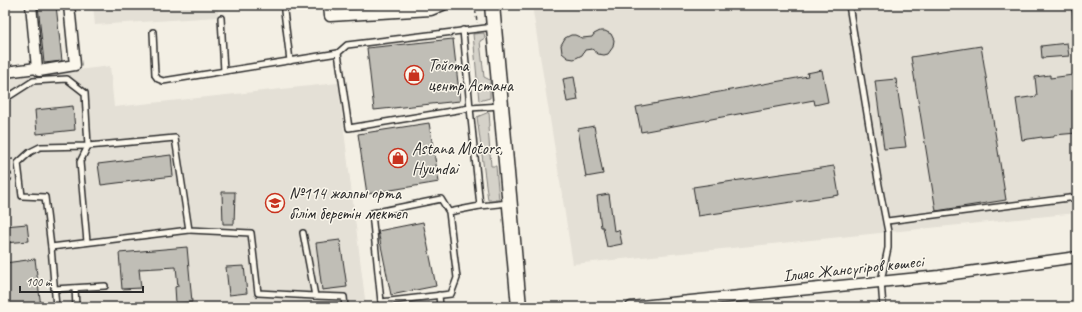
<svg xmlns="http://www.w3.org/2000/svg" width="1082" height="312" font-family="Caveat,sans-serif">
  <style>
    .built { fill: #e4e0d6 }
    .green { fill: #d5d2c9; stroke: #807e7a }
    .building { fill: #c0beb6; stroke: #2b2b2b }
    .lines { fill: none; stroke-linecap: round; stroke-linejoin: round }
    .lane-casing { stroke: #2b2b2b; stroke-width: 8 }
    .street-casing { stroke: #2b2b2b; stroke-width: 13 }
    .secondary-casing { stroke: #2b2b2b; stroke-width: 17 }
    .path { stroke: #2b2b2b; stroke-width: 1.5; stroke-dasharray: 3 3; stroke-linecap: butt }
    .lane { stroke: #fbf7ec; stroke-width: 5 }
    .street { stroke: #fbf7ec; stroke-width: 10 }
    .secondary { stroke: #fbf7ec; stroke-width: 14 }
    .labels { text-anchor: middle; stroke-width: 3; stroke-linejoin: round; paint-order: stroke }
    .poi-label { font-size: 17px; fill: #2b2b2b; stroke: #fbf7ec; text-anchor: start }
    .street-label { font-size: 17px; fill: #2b2b2b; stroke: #fbf7ec }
  </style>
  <rect width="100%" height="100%" fill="#f3efe4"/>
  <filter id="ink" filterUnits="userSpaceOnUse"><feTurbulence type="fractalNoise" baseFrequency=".025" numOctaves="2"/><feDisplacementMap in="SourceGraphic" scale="8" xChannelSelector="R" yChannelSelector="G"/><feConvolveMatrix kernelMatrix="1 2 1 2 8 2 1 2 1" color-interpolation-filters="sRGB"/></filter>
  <g filter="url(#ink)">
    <g class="built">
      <polygon points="93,5 219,5 217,17 95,25"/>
      <polygon points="532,5 1077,5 1077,213 573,264"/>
      <polygon points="110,66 114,107 338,83 366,307 5,307 5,79"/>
    </g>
    <g class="green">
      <polygon points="484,33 485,38 480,41 484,77 490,80 490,98 479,101 473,34"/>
      <polygon points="489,112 490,126 488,127 491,166 496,166 499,200 488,200 477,117"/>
    </g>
    <g class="building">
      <polygon points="38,5 56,5 62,61 44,63"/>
      <polygon points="600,31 605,31 611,34 614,40 613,47 608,54 604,55 598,54 592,49 585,50 582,55 574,59 568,58 562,53 561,45 565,38 571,35 575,35 582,38 592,37 594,34"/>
      <polygon points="453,39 460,101 374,110 367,48"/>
      <polygon points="1067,43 1069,56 1042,58 1041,46"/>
      <polygon points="981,46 1006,200 936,211 911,57"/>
      <polygon points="822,70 828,102 815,105 814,100 641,132 636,107 808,76 807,73"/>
      <polygon points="1050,75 1050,78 1073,75 1077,107 1077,133 1054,135 1054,137 1042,138 1042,137 1022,140 1016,99 1037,96 1035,77"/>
      <polygon points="574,77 578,100 567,102 563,79"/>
      <polygon points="896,79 906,147 884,149 875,81"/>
      <polygon points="73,106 75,130 37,134 35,110"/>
      <polygon points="429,123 439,182 367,194 358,134"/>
      <polygon points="594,126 603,174 586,177 578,129"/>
      <polygon points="171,155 173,176 101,185 98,164"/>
      <polygon points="834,166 839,195 698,216 693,187"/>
      <polygon points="222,192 235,192 234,224 223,224"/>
      <polygon points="609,194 614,231 619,230 622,244 607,247 603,227 601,227 597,196"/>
      <polygon points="423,222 436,286 391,295 378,231"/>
      <polygon points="27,224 29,241 5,243 5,226"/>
      <polygon points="340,240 347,287 322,290 316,243"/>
      <polygon points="187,247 192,302 176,303 175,287 178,286 176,267 139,269 141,288 122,289 119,253"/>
      <polygon points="35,259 41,307 8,307 5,279 5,263"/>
      <polygon points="244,266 247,293 229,295 226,267"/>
    </g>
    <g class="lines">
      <defs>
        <g id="lane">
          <polyline points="849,5 878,180 888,232 888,248 881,281 883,307"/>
          <polyline points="1075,5 1077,22"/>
          <polyline points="284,11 290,61"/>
          <polyline points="221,18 224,71"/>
          <polyline points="463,30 470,108 500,106"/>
          <polyline points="153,32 155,75 158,79 163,81 338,53"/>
          <polyline points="5,99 33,81 67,79 85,93 88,146 80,162 87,242"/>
          <polyline points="480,206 509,203"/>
          <polyline points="449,212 441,199 372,213 381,302 451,294 457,278 449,212 480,206 470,108 349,128 338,53 347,45 494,27"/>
          <polyline points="887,221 1077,197"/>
          <polyline points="303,233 315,296 344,297 345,307"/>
          <polyline points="51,247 189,230"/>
          <polyline points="75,288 76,307"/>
          <polyline points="54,289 105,286"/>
          <polyline points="439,295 440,307"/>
          <polyline points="56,307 51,247 45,197 22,196 18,163 30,152 40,147 88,146 175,138 189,230 251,233 258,293 315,296"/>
        </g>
        <g id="street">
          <polyline points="31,5 37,68"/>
          <polyline points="329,5 330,16 431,10 443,5"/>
          <polyline points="5,72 37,68 39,71 75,65 69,5"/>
          <polyline points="631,307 939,276 1077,257"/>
        </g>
        <polyline id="secondary" points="492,5 519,307"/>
      </defs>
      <use href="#lane" class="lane-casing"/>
      <use href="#street" class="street-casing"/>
      <use href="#secondary" class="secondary-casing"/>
      <g class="path">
        <polyline points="475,5 477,23"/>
        <polyline points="5,160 13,159"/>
        <polyline points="5,171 11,173 12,178 10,182 5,184"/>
        <polyline points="6,171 6,160"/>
      </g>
      <use href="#lane" class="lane"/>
      <use href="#street" class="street"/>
      <use href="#secondary" class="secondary"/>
    </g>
  </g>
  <defs>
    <symbol id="shop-ring" viewBox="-11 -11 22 22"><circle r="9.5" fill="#fbf7ec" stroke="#c8321e" stroke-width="1.5"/><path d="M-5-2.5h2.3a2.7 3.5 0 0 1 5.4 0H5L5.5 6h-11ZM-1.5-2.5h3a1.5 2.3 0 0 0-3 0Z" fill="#c8321e"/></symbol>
    <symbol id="school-ring" viewBox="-11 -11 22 22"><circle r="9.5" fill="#fbf7ec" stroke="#c8321e" stroke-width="1.5"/><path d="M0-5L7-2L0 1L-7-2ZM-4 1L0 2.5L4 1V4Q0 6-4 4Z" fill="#c8321e"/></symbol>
  </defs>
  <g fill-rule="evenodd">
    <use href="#shop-ring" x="403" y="64" width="22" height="22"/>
    <use href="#shop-ring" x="387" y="147" width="22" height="22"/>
    <use href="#school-ring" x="264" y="192" width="22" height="22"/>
  </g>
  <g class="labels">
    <g class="poi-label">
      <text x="428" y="71">Тойота<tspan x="428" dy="20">центр Астана</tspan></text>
      <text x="412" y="154">Astana Motors,<tspan x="412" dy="20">Hyundai</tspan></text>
      <text x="289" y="199">№114 жалпы орта<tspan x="289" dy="20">білім беретін мектеп</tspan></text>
    </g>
    <g class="street-label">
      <text transform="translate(853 268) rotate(-6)" y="6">Ілияс Жансүгіров көшесі</text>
    </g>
  </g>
  <rect width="1082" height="312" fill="none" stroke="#fbf7ec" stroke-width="20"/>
  <rect x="10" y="10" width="1062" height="292" fill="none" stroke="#2b2b2b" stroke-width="1.5" filter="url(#ink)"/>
  <path d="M20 286v6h123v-6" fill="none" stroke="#2b2b2b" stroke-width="2"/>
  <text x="26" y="286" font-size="12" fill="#2b2b2b" stroke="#fbf7ec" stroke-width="3" paint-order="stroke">100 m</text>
</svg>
